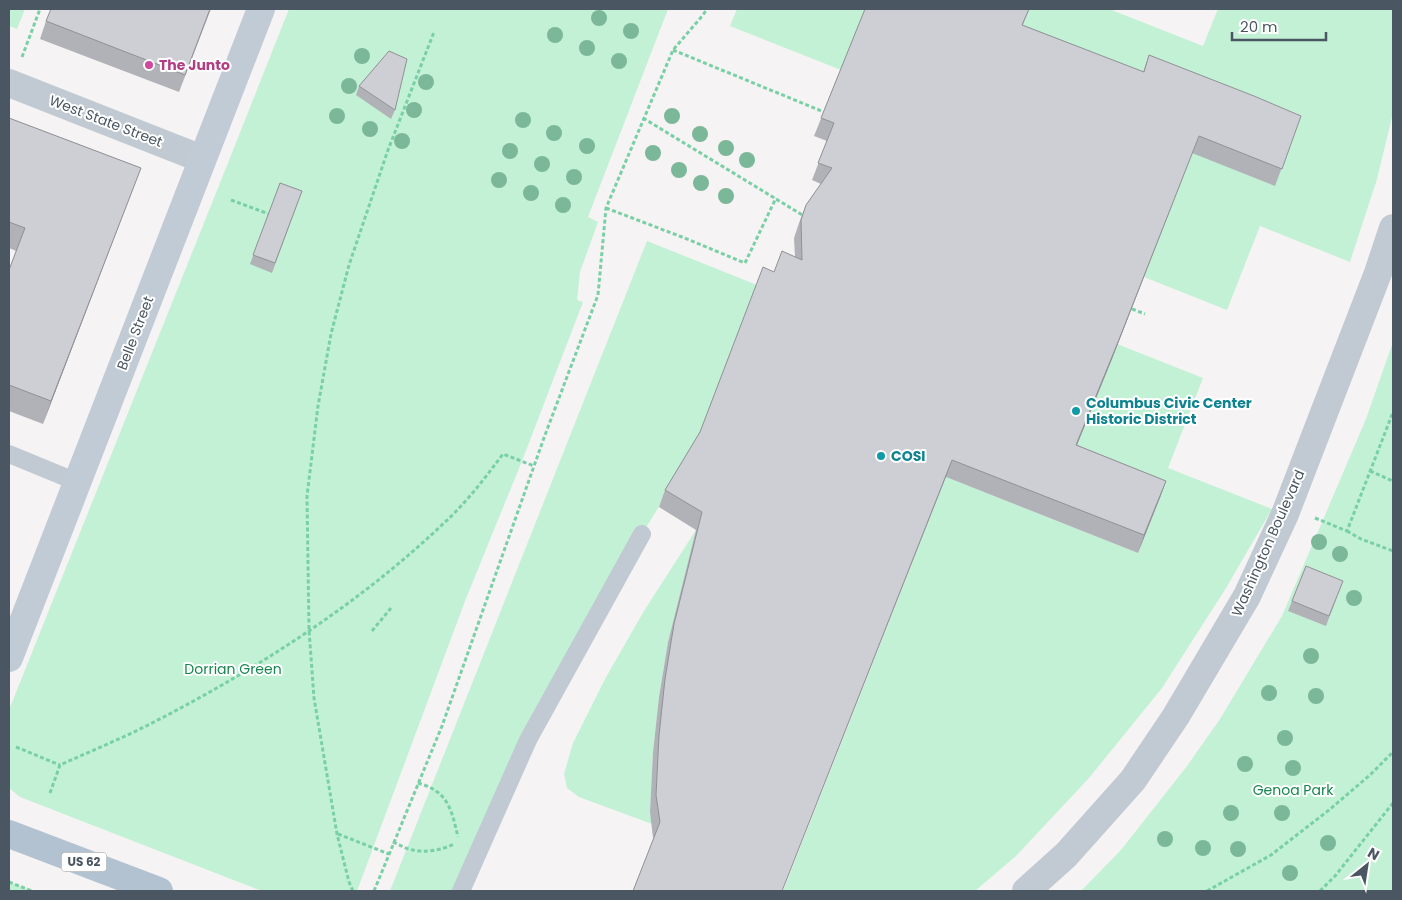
<svg xmlns="http://www.w3.org/2000/svg" width="1402" height="900" font-family="Poppins,sans-serif">
  <style>
    .green { fill: #c3f1d5 }
    .lines { fill: none; stroke-linecap: round; stroke-linejoin: round }
    .path { stroke: #7ad0a6; stroke-width: 3; stroke-dasharray: 4 2.5; stroke-linecap: butt }
    .lane { stroke: #c1cad2; stroke-width: 18 }
    .street { stroke: #c1cad2; stroke-width: 28 }
    .secondary { stroke: #c1cbd6; stroke-width: 28 }
    .primary { stroke: #b3c2d1; stroke-width: 28 }
    .tree { fill: #7bb799 }
    .wall { fill: #b0b2b7 }
    .shaded-wall { fill: #909195 }
    .building { fill: #cdcfd5; stroke: #909195 }
    .hotel-dot { fill: #d1479c; stroke: #fff; stroke-width: 2 }
    .culture-dot { fill: #0f9aa8; stroke: #fff; stroke-width: 2 }
    .labels { text-anchor: middle; stroke-width: 4; stroke-linejoin: round; paint-order: stroke }
    .shield { fill: #fff; stroke: #808990; stroke-width: 1 }
    .shield-label { font-size: 12px; font-weight: bold; fill: #4a5661 }
    .hotel-label { font-size: 14px; font-weight: bold; fill: #b23c85; stroke: #fff; text-anchor: start }
    .street-label { font-size: 14px; fill: #4a5661; stroke: #fff }
    .culture-label { font-size: 14px; font-weight: bold; fill: #0d838f; stroke: #fff; text-anchor: start }
    .park-label { font-size: 14px; fill: #17864f; stroke: #fff }
  </style>
  <rect width="100%" height="100%" fill="#f5f3f3"/>
  <g class="green">
    <polygon points="9,9 25,9 17,29 9,26"/>
    <polygon points="289,9 668,9 588,217 598,222 580,272 577,300 583,302 522,461 465,601 357,891 262,891 20,797 9,788 9,710 226,168"/>
    <polygon points="737,9 865,9 841,70 730,26"/>
    <polygon points="1029,9 1109,9 1203,46 1218,9 1393,9 1393,113 1377,179 1350,262 1260,226 1227,310 1144,277 1192,153 1016,42"/>
    <polygon points="647,241 757,285 694,450 642,534 593,622 461,891 390,891"/>
    <polygon points="1393,342 1393,891 1081,891 1121,850 1187,766 1220,719 1282,616 1366,419"/>
    <polygon points="1117,344 1203,378 1168,468 1272,509 1226,588 1162,688 1089,778 1016,856 975,891 783,891 946,477 1138,553 1160,498 1070,462"/>
    <polygon points="696,530 668,642 659,697 653,752 650,812 652,824 579,797 567,788 564,774 573,743 605,679 644,611"/>
    <polygon points="9,882 32,891 9,891"/>
  </g>
  <g class="lines">
    <g class="path">
      <polyline points="673,50 824,112"/>
      <polyline points="22,57 40,9"/>
      <polyline points="643,118 804,216"/>
      <polyline points="231,200 269,214"/>
      <polyline points="606,208 682,237 745,263 776,198"/>
      <polyline points="1132,309 1145,314"/>
      <polyline points="1370,471 1393,481"/>
      <polyline points="1315,518 1347,531 1393,412"/>
      <polyline points="1347,531 1361,539 1393,551"/>
      <polyline points="372,631 391,608"/>
      <polyline points="16,747 60,765"/>
      <path d="M418,783C424,785 431,787 436,791C451,801 454,821 458,837"/>
      <path d="M50,793L60,765C91,751 123,738 154,722C257,669 359,604 444,523C466,503 485,478 503,454L534,466"/>
      <polyline points="338,834 389,854"/>
      <path d="M393,842C400,845 406,849 413,850C426,853 442,850 454,844"/>
      <polyline points="9,882 32,891"/>
      <polyline points="353,891 349,882 337,834 314,698 309,630 307,496 318,406 331,334 349,265 388,150 434,32"/>
      <polyline points="374,891 442,726 545,435 598,295 606,208 673,50 703,15 707,9"/>
      <polyline points="1207,891 1271,855 1329,810 1370,775 1393,752"/>
      <polyline points="1320,891 1335,876 1393,803"/>
    </g>
    <g class="lane">
      <polyline points="9,454 77,482"/>
      <polyline points="461,891 528,740 642,534"/>
    </g>
    <g class="street">
      <polyline points="9,83 202,159"/>
      <polyline points="1026,891 1066,855 1133,780 1176,716 1247,596 1285,514 1378,273 1393,228"/>
    </g>
    <polyline class="secondary" points="9,658 261,9"/>
    <polyline class="primary" points="9,834 159,891"/>
  </g>
  <g class="tree">
    <circle cx="599" cy="18" r="8"/>
    <circle cx="631" cy="31" r="8"/>
    <circle cx="555" cy="35" r="8"/>
    <circle cx="587" cy="48" r="8"/>
    <circle cx="362" cy="56" r="8"/>
    <circle cx="619" cy="61" r="8"/>
    <circle cx="426" cy="82" r="8"/>
    <circle cx="349" cy="86" r="8"/>
    <circle cx="414" cy="110" r="8"/>
    <circle cx="337" cy="116" r="8"/>
    <circle cx="672" cy="116" r="8"/>
    <circle cx="523" cy="120" r="8"/>
    <circle cx="370" cy="129" r="8"/>
    <circle cx="554" cy="133" r="8"/>
    <circle cx="700" cy="134" r="8"/>
    <circle cx="402" cy="141" r="8"/>
    <circle cx="587" cy="146" r="8"/>
    <circle cx="726" cy="148" r="8"/>
    <circle cx="510" cy="151" r="8"/>
    <circle cx="653" cy="153" r="8"/>
    <circle cx="747" cy="160" r="8"/>
    <circle cx="542" cy="164" r="8"/>
    <circle cx="679" cy="170" r="8"/>
    <circle cx="574" cy="177" r="8"/>
    <circle cx="499" cy="180" r="8"/>
    <circle cx="701" cy="183" r="8"/>
    <circle cx="531" cy="193" r="8"/>
    <circle cx="726" cy="196" r="8"/>
    <circle cx="563" cy="205" r="8"/>
    <circle cx="1319" cy="542" r="8"/>
    <circle cx="1340" cy="554" r="8"/>
    <circle cx="1354" cy="598" r="8"/>
    <circle cx="1311" cy="656" r="8"/>
    <circle cx="1269" cy="693" r="8"/>
    <circle cx="1316" cy="696" r="8"/>
    <circle cx="1285" cy="738" r="8"/>
    <circle cx="1245" cy="764" r="8"/>
    <circle cx="1293" cy="768" r="8"/>
    <circle cx="1231" cy="813" r="8"/>
    <circle cx="1282" cy="813" r="8"/>
    <circle cx="1165" cy="839" r="8"/>
    <circle cx="1328" cy="843" r="8"/>
    <circle cx="1203" cy="848" r="8"/>
    <circle cx="1238" cy="849" r="8"/>
    <circle cx="1290" cy="873" r="8"/>
  </g>
  <g class="wall">
    <polygon points="211,9 179,92 40,39 46,21"/>
    <polygon points="865,9 1029,9 1023,25 1143,72 1149,55 1301,116 1275,186 1192,153 1112,359 1077,445 1166,481 1138,553 946,477 653,838 650,812 653,752 659,697 668,642 696,530 659,507 665,490 700,432 774,272 795,257 794,238 799,223 806,205 821,184 812,180 827,141 814,136"/>
    <polygon points="359,86 395,110 391,119 356,95"/>
    <polygon points="9,118 141,168 43,424 9,411 9,270 16,251 9,248"/>
    <polygon points="280,183 302,191 272,273 250,264"/>
    <polygon points="1343,581 1326,626 1288,611 1292,601"/>
  </g>
  <g class="shaded-wall">
    <polygon points="1199,136 1112,359 1070,462 1076,445"/>
    <polygon points="141,168 132,191 43,424 51,401"/>
    <polygon points="952,460 946,477 782,891"/>
    <polygon points="1166,481 1160,498 1138,553 1144,535"/>
  </g>
  <g class="building">
    <polygon points="51,9 210,9 185,75 46,21"/>
    <polygon points="865,9 1029,9 1022,25 1144,72 1149,55 1254,96 1301,116 1282,169 1199,136 1118,342 1076,445 1166,481 1144,535 952,460 782,891 633,891 660,822 656,795 659,735 665,679 674,624 702,512 665,490 700,432 763,267 774,272 782,251 802,260 801,220 806,205 832,168 818,163 834,123 821,118"/>
    <polygon points="389,51 407,59 395,110 359,86"/>
    <polygon points="9,118 141,168 51,401 9,385 9,270 25,228 9,222"/>
    <polygon points="280,183 302,191 275,263 253,255"/>
    <polygon points="1306,566 1343,581 1329,616 1292,601"/>
  </g>
  <circle class="hotel-dot" cx="149" cy="65" r="5"/>
  <g class="culture-dot">
    <circle cx="1076" cy="411" r="5"/>
    <circle cx="881" cy="456" r="5"/>
  </g>
  <g class="labels">
    <rect class="shield" x="61.5" y="852.5" width="45" height="19" rx="4"/>
    <g class="shield-label">
      <text x="84" y="866">US 62</text>
    </g>
    <g class="hotel-label">
      <text x="159" y="70">The Junto</text>
    </g>
    <g class="street-label">
      <text transform="translate(106 121) rotate(21)" y="5">West State Street</text>
      <text transform="translate(135 333) rotate(-69)" y="5">Belle Street</text>
      <text transform="translate(1268 543) rotate(-66)" y="5">Washington Boulevard</text>
    </g>
    <g class="culture-label">
      <text x="1086" y="408">Columbus Civic Center<tspan x="1086" dy="16">Historic District</tspan></text>
      <text x="891" y="461">COSI</text>
    </g>
    <g class="park-label">
      <text x="233" y="674">Dorrian Green</text>
      <text x="1293" y="795">Genoa Park</text>
    </g>
  </g>
  <rect width="1402" height="900" fill="none" stroke="#4a5661" stroke-width="20"/>
  <g transform="translate(1367 865) rotate(30)" stroke="#ffffff" stroke-width="4" paint-order="stroke">
  <path d="M0-4L9 19L0 12L-9 19Z" fill="#4a5661"/>
  <text y="-8" font-size="14" font-weight="bold" text-anchor="middle" fill="#4a5661">N</text>
  </g>
  <path d="M1232 32v8h94v-8" fill="none" stroke="#4a5661" stroke-width="2.5"/>
  <text x="1240" y="32" font-size="15" fill="#4a5661" stroke="#ffffff" stroke-width="4" paint-order="stroke">20 m</text>
</svg>
